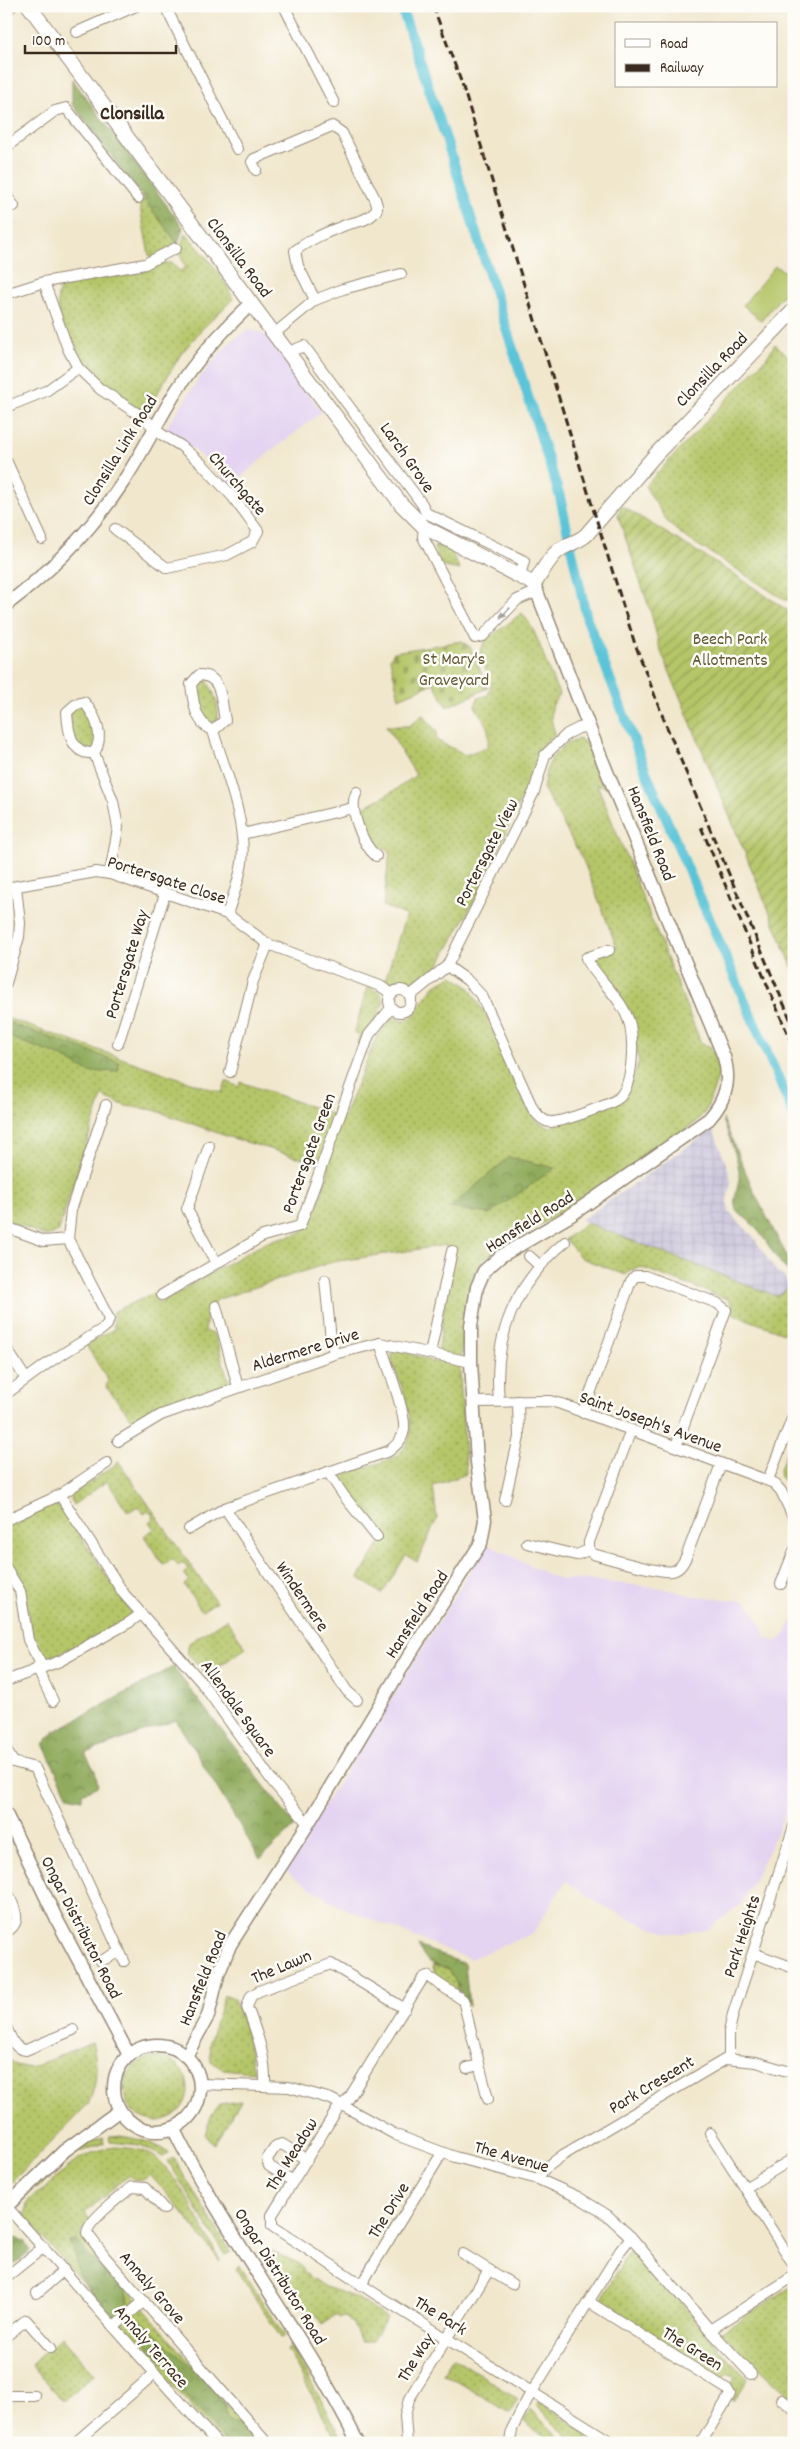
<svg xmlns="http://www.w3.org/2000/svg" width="800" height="2449" font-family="Dekko,sans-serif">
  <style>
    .built { fill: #e4d3f1 }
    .industrial { fill: url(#industrial-grid) }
    .grass { fill: url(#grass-dots); stroke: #787844 }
    .forest { fill: url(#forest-crowns); stroke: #666a3e }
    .cemetery { fill: url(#cemetery-stones); stroke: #787844 }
    .garden { fill: url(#garden-furrows); stroke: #787844 }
    .pitch { fill: #b5c669; stroke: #787844 }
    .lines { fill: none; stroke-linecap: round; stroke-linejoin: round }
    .canal { stroke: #5bc4d8; stroke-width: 10 }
    .minor-casing { stroke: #968876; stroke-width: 12 }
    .tertiary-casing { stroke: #968876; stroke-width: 15 }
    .secondary-casing { stroke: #968876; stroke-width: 16 }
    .minor { stroke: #fff; stroke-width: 10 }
    .tertiary { stroke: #fff; stroke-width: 12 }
    .secondary { stroke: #fff; stroke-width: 14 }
    .rail { stroke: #3b2a1e; stroke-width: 3; stroke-dasharray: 8 4; stroke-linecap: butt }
    .oneway { fill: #a79f9a }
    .labels { text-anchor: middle; stroke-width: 5; stroke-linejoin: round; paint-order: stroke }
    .street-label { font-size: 18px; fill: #3b2a1e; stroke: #fdfcf7 }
    .park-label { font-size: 18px; fill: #605934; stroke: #fdfcf7 }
    .quarter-label { font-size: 20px; font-weight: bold; fill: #3b2a1e; stroke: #fdfcf7 }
  </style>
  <defs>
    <pattern id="industrial-grid" width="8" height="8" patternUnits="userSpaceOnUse" patternTransform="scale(1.25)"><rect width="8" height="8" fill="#c6c0d9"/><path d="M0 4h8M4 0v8" fill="none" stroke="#aba5ba"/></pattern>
    <pattern id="grass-dots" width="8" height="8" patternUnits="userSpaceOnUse" patternTransform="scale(1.25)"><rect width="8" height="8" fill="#b5c669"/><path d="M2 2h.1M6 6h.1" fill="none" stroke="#94a156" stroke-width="1.8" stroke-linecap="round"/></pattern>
    <pattern id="forest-crowns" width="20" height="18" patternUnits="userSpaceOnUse" patternTransform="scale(1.25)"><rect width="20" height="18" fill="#90ab5d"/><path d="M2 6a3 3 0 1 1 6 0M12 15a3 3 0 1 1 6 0" fill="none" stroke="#778b4c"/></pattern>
    <pattern id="cemetery-stones" width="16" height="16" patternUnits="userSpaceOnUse" patternTransform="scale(1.25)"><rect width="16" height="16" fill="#b5c669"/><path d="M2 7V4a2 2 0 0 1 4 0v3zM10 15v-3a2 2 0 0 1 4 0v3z" fill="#94a156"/></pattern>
    <pattern id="garden-furrows" width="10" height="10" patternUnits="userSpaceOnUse" patternTransform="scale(1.25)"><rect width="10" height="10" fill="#b5c669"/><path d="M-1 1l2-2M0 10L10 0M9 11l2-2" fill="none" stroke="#94a156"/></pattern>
  </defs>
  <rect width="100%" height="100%" fill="#fdfcf7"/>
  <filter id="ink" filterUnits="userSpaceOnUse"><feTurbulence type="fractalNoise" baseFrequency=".02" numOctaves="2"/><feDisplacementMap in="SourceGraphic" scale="10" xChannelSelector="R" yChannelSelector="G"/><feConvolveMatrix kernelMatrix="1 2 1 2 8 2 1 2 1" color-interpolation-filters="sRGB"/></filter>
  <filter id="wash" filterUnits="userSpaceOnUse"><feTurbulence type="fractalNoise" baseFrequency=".0096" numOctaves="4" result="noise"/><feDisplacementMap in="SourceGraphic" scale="20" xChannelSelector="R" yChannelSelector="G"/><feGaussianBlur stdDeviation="1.12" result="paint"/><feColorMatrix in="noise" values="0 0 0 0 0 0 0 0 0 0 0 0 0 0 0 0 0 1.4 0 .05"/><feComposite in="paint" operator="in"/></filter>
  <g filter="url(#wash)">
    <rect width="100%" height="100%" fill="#f1e7cd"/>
    <g class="built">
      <polygon points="247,330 258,331 268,337 322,412 270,452 231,486 206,460 181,439 165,429 202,375 228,344"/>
      <polygon points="487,1544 559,1580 588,1580 662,1588 694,1596 746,1601 761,1624 766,1638 776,1642 783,1637 794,1618 794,1796 790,1799 777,1833 741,1904 707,1930 676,1934 654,1929 607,1908 566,1881 533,1933 470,1959 341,1907 292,1876 285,1869"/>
    </g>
    <polygon class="industrial" points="713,1129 729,1172 731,1182 727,1202 730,1213 752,1235 776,1271 784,1276 789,1286 781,1294 776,1296 581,1220"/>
    <g class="grass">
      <polygon points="146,199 178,244 152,258 149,255 139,202"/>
      <path d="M185,233C203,253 223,274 233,299L202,329L181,354L149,407L145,411C130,408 101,387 91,376C77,361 42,299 65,284L146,271L158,264L172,263L179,271L186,268L179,253Z"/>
      <polygon points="775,344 794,361 794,600 785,600 682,535 668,523 645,486 767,357"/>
      <polygon points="436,545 451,551 460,570 441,566 434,547"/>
      <path d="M522,613C541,635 545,669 560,695C548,706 550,721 556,735L550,738L543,747L532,775L531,790L519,802L482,887L435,972L413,986H398L384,983L406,915L383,906L390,851C363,840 367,836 361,809L397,789L416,775L386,726H409L423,715L437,732L436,739C442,745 457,749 465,755L487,747C493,729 483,721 475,706L478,698L488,695L491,686L480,652L485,641Z"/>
      <path d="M203,676C213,687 219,704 218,719L211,724L206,722L197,683Z"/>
      <polygon points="84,702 99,745 86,753 70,736 71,708"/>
      <path d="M579,739L587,744L608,788L597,784L701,1043L711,1047L720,1072L706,1111L695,1123L592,1193L485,1258L471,1281L466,1308L460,1374L466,1474L433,1486L437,1519L417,1562L406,1555L382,1594L359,1578L383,1538C366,1521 347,1500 340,1477C357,1468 379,1465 394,1457C427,1438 401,1387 392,1361V1353L399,1350L437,1363L447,1286V1245L332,1262L216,1300L207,1315L205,1331L215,1335L229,1383L132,1419L106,1387L108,1380L86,1345L114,1329L113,1312L154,1293L159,1304C196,1282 231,1260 270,1241C279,1237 293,1236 299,1233C314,1225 325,1182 330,1167L229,1137L154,1110L126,1106L102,1096L58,1232L45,1236L6,1220V1018L222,1093L226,1081L239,1087L241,1082L343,1118L376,1038L391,1018L404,1021L413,1016L434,986L452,976L469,987L492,1026L527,1108L539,1123L551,1127L629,1088L639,1062L630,1015L616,988L599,972L594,958L616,945L583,860L543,788L546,771L552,758L564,745Z"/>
      <path d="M368,986L380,993L384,1001C380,1016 368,1029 362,1044L357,1043L360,1035L354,1033Z"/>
      <polygon points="587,1223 776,1296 781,1294 789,1286 794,1295 794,1337 733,1314 732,1306 725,1296 724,1298 640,1267 630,1270 626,1275 581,1258 565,1239"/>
      <polygon points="794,1432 794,1505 785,1482 780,1477 779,1472"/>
      <polygon points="119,1462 216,1602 202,1611 184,1585 189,1581 184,1573 188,1569 183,1562 178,1566 173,1559 163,1565 144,1536 154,1529 149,1522 154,1518 149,1511 144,1514 138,1506 128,1512 107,1481 73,1505 71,1498 73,1494"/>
      <path d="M57,1504L61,1507L131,1612L127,1620L49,1659C26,1647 30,1609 24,1587C21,1576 14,1566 6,1557V1524L45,1507Z"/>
      <polygon points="226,1619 246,1648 212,1671 204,1672 187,1653 189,1643"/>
      <polygon points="432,1965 448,1968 455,1979 459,1994 432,1977 434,1970"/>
      <polygon points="224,1995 234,1999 245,2029 254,2072 222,2069 211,2061 209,2045"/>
      <path d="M92,2042C98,2063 98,2084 88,2104L6,2188V2059L16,2065L30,2068Z"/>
      <circle cx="156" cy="2089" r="32"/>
      <polygon points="241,2101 214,2145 205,2134 212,2114 220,2104"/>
      <polygon points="122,2136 150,2142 169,2153 163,2157 140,2145 110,2142 109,2137"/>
      <path d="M104,2138L105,2143L77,2153L38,2187L34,2188C56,2167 74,2146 104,2138Z"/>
      <path d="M115,2147C127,2148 139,2148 150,2154C177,2168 205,2233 220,2261L175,2203L150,2175L145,2179L134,2180L128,2175L85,2213L90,2220L80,2235L260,2443H223L23,2215L26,2213C25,2197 35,2196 46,2188C50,2185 53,2180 57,2177C75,2160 91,2150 115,2147Z"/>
      <polygon points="173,2158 231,2252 225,2255 168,2161"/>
      <polygon points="635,2246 719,2349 748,2379 734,2401 731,2385 735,2377 728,2373 723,2379 718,2378 599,2303 628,2253"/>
      <polygon points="266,2249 298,2263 309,2277 326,2287 359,2299 387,2318 371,2342 361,2342 353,2324 344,2316 339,2318 337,2314 322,2324 316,2316 311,2318"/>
      <polygon points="239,2266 285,2336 281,2338 236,2269"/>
      <polygon points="794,2285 794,2400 720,2332"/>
      <polygon points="62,2337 94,2374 63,2401 31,2364"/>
      <polygon points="291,2346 345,2443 338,2443 287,2349"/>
      <polygon points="453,2357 519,2399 510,2413 443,2373"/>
      <polygon points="539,2402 586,2431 588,2436 586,2443 573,2443 536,2405"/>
      <polygon points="531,2409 563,2443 553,2443 523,2421"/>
    </g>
    <g class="forest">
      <polygon points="72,79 183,227 178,244 72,104"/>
      <polygon points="6,1022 119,1062 118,1071 89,1072 63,1057 14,1039 6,1035"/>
      <path d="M723,1119L755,1194L794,1270L792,1275C774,1260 767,1237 749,1221C743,1215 736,1214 735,1205C733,1196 741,1182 739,1171C737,1154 728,1136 723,1119Z"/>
      <polygon points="509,1157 555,1168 489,1214 450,1208"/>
      <polygon points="173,1667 295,1826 260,1859 176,1720 85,1753 95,1771 98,1786 82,1793 82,1799 68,1796 43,1744 54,1732 72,1722"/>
      <path d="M418,1946L465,1964L469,2007C460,1994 457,1981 448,1969C432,1965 425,1961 418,1946Z"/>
      <polygon points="6,2236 25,2241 30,2250 19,2262 6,2268"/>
      <polygon points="76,2241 80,2243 89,2257 116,2277 125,2288 128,2303 115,2316 105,2309 78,2275 76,2258 69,2242"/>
      <path d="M140,2319L198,2373L225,2403L226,2418L241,2426L258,2443H225L210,2422L179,2389C183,2374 162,2360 152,2350C147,2344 141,2334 136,2327Z"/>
    </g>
    <polygon class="cemetery" points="462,641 470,647 488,688 447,707 434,683 399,698 390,659 394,652"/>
    <polygon class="garden" points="622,506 737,576 794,615 794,971 660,649 651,613 618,516 618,513"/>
    <polygon class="pitch" points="775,266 794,277 794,281 761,321 743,305"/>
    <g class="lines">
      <polyline class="canal" points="401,6 447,142 560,497 587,619 646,772 794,1115"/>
    </g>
  </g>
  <g filter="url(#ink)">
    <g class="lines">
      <defs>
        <g id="minor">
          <polyline points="165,6 237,149"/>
          <polyline points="284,6 334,103"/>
          <polyline points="6,10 12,6"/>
          <polyline points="77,32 136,6"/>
          <polyline points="6,147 55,111 66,108 138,198"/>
          <path d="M256,170L252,162L254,159L332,126L342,133L375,199C377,205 379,209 374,213C368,220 357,222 348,224C330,231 311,238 295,251L298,266L315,300"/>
          <polyline points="6,195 14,206"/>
          <polyline points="44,282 68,349 78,368 100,389 144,418 161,434 181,446 202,464 232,496 258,531 252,542 227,555 167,568 115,529"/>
          <polyline points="6,294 44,282 145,264 176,248"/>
          <polyline points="274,334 315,300 343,289 401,274"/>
          <polyline points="288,352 304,346 422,504 426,513 524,561 520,576"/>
          <polyline points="6,407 46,391 78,368"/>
          <polyline points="6,460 42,539"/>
          <polyline points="424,527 423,537 475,638 483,636 517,600 538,591"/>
          <path d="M84,702C96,716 105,736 94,753C71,755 68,731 67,712L75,705Z"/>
          <path d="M213,731L225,720C221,702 223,675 199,675L191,684C193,701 195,723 213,731C225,770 247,822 242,863C239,881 233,897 227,914"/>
          <polyline points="94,753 113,801 118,828 110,874"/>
          <path d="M357,792C347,807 363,845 376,856"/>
          <polyline points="242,834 353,808"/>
          <polyline points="6,888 96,872 110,874 227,914 268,944 380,986 391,993"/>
          <path d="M447,966L467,980L482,996L533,1109C538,1115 543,1122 551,1122C562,1122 613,1104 620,1097C633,1082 634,1044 630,1025C623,998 599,982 586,958L609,950"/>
          <polyline points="6,983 19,937 20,923 16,887"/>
          <circle cx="400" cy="1001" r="11"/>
          <polyline points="410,996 447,966 534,792 545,755 567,734 579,728 589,726"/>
          <polyline points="118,1044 165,894"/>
          <polyline points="230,1072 253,981 268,944"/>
          <polyline points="209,1146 187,1209 216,1263"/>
          <polyline points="6,1227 44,1241 68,1239"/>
          <polyline points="529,1256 540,1266"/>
          <polyline points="325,1280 331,1340 334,1354"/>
          <polyline points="162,1295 263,1236 300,1226 369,1035 391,1008"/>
          <polyline points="216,1306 238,1387"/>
          <polyline points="6,1348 26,1379"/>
          <polyline points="430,1353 452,1251"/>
          <polyline points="6,1394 51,1361 101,1330 107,1325 109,1319 68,1239 71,1210 106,1105"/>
          <path d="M499,1401C493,1335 515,1284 565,1242"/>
          <polyline points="473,1402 550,1401 561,1404 774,1483 781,1491 794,1519"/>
          <polyline points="583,1413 631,1281 635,1276 645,1276 717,1303 726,1310 676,1446"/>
          <polyline points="118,1441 161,1415 334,1354 380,1343 471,1362"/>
          <polyline points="328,1472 344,1496 377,1537"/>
          <polyline points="768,1480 794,1414"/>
          <polyline points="60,1495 124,1594 202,1683 273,1782 308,1824"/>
          <polyline points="505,1500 519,1437 518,1401"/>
          <polyline points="225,1508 347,1691 357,1700"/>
          <polyline points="6,1520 60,1495 107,1463"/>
          <path d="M189,1529L225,1508L389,1451C396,1445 403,1440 404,1429C406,1412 386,1362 380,1343"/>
          <polyline points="527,1543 576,1555 589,1550"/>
          <path d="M589,1550L593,1554C607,1558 662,1574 673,1571C680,1569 683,1563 686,1557L721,1464"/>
          <polyline points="589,1550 589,1542 631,1430"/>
          <polyline points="6,1568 20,1591 28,1640 42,1666"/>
          <polyline points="781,1584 794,1551"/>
          <polyline points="37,1668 53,1701"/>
          <polyline points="6,1681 60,1661 130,1622 141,1614"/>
          <polyline points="6,1749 13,1762 35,1768 124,1961"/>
          <path d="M6,1889C13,1906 25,1921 6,1932"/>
          <polyline points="753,1953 794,1968"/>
          <polyline points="101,1961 119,1952"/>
          <path d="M6,2027C11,2037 13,2049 26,2050L73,2030"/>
          <polyline points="729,2058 729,2032 733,2014 794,1826"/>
          <polyline points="467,2068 479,2065"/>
          <polyline points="200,2084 289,2087 331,2099 396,2135 455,2157 538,2179 578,2197 607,2215 631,2237 710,2330 751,2374"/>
          <path d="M265,2085C266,2057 257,2033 247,2007L251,1996L259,1991L331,1964L405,2009"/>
          <polyline points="488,2099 463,2000 427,1976 423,1978 348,2100 338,2108 272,2215 272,2226 374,2293 613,2443"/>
          <polyline points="710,2133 794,2265"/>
          <polyline points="538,2179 543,2170 563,2155 726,2059 756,2062 794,2073"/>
          <polyline points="293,2181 269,2166 267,2159 276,2146 282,2144 307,2160"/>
          <polyline points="745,2188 794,2158"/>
          <polyline points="7,2207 217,2443"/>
          <path d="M164,2209L145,2188L132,2187C121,2196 88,2220 87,2233L105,2257L267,2443"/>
          <polyline points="463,2254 512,2284"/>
          <polyline points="6,2277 44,2247"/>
          <polyline points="361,2285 442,2153"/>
          <polyline points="37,2293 64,2270"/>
          <polyline points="589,2302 727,2389 730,2394 728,2398 701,2443"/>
          <polyline points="114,2327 144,2301"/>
          <polyline points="710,2330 794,2276"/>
          <polyline points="6,2336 26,2320 51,2348"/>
          <polyline points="6,2396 35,2396"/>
          <polyline points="782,2400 794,2409"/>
          <polyline points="75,2443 155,2373"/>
          <polyline points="407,2443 405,2416 409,2399 489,2270"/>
          <polyline points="510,2443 512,2429 527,2400 620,2251 631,2237"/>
        </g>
        <g id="tertiary">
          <path d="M6,605C51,571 90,532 121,485C141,456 156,424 175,393C195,361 223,330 251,304"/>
          <polyline points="6,1814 56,1918 129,2055"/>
          <circle cx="157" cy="2088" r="43"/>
          <path d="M186,2056L208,2016L218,1975L230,1945L308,1824L410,1654L481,1543L485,1520L477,1462L471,1362V1326L477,1287L484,1271L501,1256L571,1215L709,1119C726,1100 731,1081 724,1057L596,745L534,584"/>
          <path d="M173,2128C227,2238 304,2334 358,2443"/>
          <polyline points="6,2207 64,2151 120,2110"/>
        </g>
        <path id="secondary" d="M29,6L401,504L424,527L534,584C542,573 550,555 561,549C570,543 578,542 586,535L656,454L794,310"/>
      </defs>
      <use href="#minor" class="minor-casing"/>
      <use href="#tertiary" class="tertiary-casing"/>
      <use href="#secondary" class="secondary-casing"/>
      <use href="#minor" class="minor"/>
      <use href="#tertiary" class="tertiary"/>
      <use href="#secondary" class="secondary"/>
      <g class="rail">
        <polyline points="433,6 462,84 634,641 666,725 794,1028"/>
        <polyline points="701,827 794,1049"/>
      </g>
    </g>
    <defs><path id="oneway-solid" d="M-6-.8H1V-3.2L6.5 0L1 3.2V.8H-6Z" transform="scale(1.25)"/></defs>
    <use class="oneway" href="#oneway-solid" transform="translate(505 613) rotate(134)"/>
  </g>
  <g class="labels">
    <g class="street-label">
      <text transform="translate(240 257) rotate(53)" y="6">Clonsilla Road</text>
      <text transform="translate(711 369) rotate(-46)" y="6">Clonsilla Road</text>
      <text transform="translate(119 450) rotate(-58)" y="6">Clonsilla Link Road</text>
      <text transform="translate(408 457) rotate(55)" y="6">Larch Grove</text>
      <text transform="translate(238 483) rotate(49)" y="6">Churchgate</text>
      <text transform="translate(652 833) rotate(68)" y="6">Hansfield Road</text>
      <text transform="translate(486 852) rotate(-63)" y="6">Portersgate View</text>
      <text transform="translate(167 879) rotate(18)" y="6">Portersgate Close</text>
      <text transform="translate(126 964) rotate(-73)" y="6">Portersgate Way</text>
      <text transform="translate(308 1153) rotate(-70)" y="6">Portersgate Green</text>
      <text transform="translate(529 1221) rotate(-32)" y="6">Hansfield Road</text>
      <text transform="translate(305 1349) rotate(-17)" y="6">Aldermere Drive</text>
      <text transform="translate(651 1421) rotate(20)" y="6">Saint Joseph's Avenue</text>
      <text transform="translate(303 1596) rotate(56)" y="6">Windermere</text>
      <text transform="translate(416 1614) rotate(-57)" y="6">Hansfield Road</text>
      <text transform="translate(239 1708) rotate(54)" y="6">Allendale Square</text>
      <text transform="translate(82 1927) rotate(63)" y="6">Ongar Distributor Road</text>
      <text transform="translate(741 1936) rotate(-72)" y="6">Park Heights</text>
      <text transform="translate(281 1966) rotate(-23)" y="6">The Lawn</text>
      <text transform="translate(202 1978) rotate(-68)" y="6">Hansfield Road</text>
      <text transform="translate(651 2084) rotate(-31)" y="6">Park Crescent</text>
      <text transform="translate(291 2154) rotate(-58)" y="6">The Meadow</text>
      <text transform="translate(512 2156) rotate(16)" y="6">The Avenue</text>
      <text transform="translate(388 2210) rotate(-58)" y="6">The Drive</text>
      <text transform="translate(281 2276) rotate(58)" y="6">Ongar Distributor Road</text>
      <text transform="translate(153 2287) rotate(49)" y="6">Annaly Grove</text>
      <text transform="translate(441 2315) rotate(32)" y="6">The Park</text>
      <text transform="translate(152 2346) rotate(49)" y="6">Annaly Terrace</text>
      <text transform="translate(693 2348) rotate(32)" y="6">The Green</text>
      <text transform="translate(415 2357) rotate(-58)" y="6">The Way</text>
    </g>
    <g class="park-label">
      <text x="730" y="644">Beech Park<tspan x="730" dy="21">Allotments</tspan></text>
      <text x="454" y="664">St Mary's<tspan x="454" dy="21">Graveyard</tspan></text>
    </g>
    <g class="quarter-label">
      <text x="132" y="119">Clonsilla</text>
    </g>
  </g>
  <rect width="800" height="2449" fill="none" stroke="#fdfcf7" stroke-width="25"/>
  <rect x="615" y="22" width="162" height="65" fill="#fdfcf7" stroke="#afa8a0"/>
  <rect x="625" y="39" width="25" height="8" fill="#ffffff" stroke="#afa8a0"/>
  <text x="660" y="48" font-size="15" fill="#3b2a1e">Road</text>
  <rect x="625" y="64" width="25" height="8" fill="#3b2a1e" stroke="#afa8a0"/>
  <text x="660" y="72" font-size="15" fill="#3b2a1e">Railway</text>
  <path d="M25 45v8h151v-8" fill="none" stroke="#3b2a1e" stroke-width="2.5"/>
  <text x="32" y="45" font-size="15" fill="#3b2a1e" stroke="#fdfcf7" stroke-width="4" paint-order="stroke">100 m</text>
</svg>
